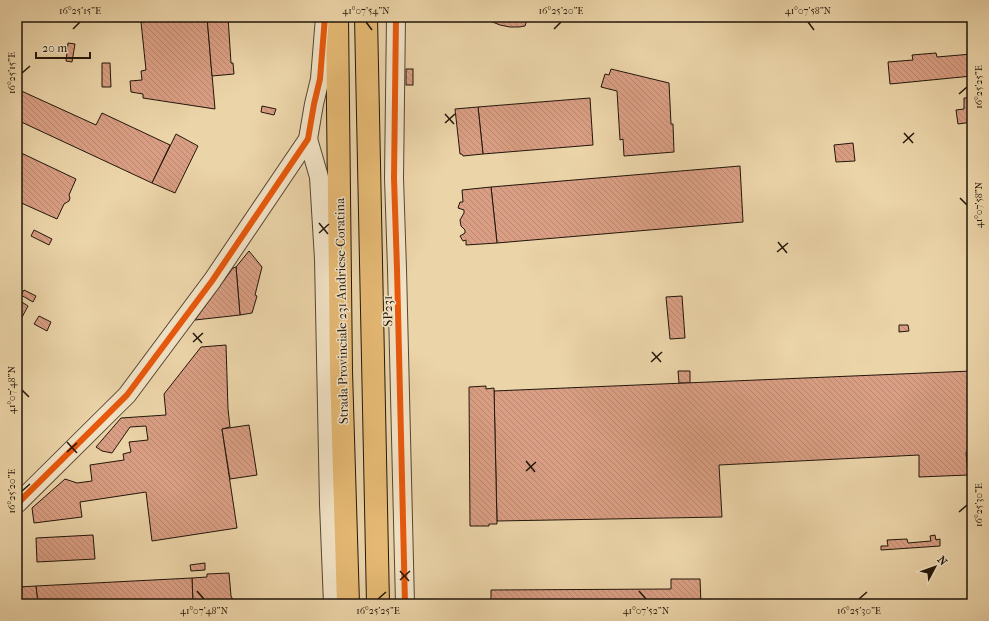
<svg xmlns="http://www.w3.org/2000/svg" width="989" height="621" font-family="'IM FELL French Canon',serif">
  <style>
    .building { fill: url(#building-back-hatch); stroke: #22160a }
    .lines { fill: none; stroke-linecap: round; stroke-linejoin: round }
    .minor-casing { stroke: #544632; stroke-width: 20 }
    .highway-casing { stroke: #22160a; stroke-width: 24 }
    .minor { stroke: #f2e3c6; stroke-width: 18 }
    .highway { stroke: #e6ba74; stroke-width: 22 }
    .cycleway-casing { stroke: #f2e3c6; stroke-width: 8 }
    .cycleway { stroke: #e8590c; stroke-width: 6 }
    .ticks { fill: none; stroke: #22160a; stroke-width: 1.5 }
    .labels { text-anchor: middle; stroke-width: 3; stroke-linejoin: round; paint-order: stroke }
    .street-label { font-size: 13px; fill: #22160a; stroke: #f2e3c6 }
    .neatline { fill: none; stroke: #22160a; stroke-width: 1.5 }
    .ticks-label { font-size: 10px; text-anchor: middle; fill: #22160a }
  </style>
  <defs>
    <pattern id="building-back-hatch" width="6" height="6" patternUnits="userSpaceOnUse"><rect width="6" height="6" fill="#d99e83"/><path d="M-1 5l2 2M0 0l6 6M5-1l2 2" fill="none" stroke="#ba8770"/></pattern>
  </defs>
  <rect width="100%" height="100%" fill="#ebd4a8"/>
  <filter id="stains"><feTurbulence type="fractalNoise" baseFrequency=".005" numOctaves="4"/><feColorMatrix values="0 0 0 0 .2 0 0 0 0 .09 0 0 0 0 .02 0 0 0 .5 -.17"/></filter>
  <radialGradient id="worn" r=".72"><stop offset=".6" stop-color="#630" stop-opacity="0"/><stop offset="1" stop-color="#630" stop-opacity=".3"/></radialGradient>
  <g class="building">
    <polygon points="197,17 207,17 215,109 143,98 143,94 131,92 130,81 142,80 141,71 146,70 141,22"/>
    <polygon points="207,17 228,17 231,63 233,63 234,74 212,76"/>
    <polygon points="484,17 528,17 525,26 519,27 510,27 500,25 490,21"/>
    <polygon points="68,43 75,44 72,62 66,61"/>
    <polygon points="936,53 937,57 972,54 972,76 890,84 888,62 913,60 912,55"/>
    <polygon points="102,63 110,63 111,87 102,87"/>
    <rect x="406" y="69" width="7" height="16"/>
    <polygon points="611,69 669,83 671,124 673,124 674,152 624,156 623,139 620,140 617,91 601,87 605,74 609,75"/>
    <polygon points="17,89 96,125 102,113 170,145 152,183 17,120"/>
    <polygon points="590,98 593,145 483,154 478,107"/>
    <polygon points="964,98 972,98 972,122 958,124 956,110 964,109"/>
    <polygon points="262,106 276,109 274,115 261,112"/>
    <polygon points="478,107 483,154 463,156 462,154 460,154 455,109"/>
    <polygon points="176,134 198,146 175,193 152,183"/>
    <polygon points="853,143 855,161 836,162 834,145"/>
    <polygon points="17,151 76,179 69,195 70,198 69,201 64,204 57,219 17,201"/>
    <polygon points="740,166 743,222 497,243 491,187"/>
    <polygon points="491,187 497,243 466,245 466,240 463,241 460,236 465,233 465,230 461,226 460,220 464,213 464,210 458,208 460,202 463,202 462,190"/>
    <polygon points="34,230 52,239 49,245 31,236"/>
    <polygon points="249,251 262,267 255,295 257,296 252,313 240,315 236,267"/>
    <polygon points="236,267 240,315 195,320 233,268"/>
    <polygon points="24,290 36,296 33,302 21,295"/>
    <polygon points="682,296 685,338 670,339 666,297"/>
    <polygon points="17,299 28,306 20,321 17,320"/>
    <polygon points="39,316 51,322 47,331 34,324"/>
    <polygon points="899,325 908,325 909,331 899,332"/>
    <polygon points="226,345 228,409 230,427 222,429 237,528 152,541 146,492 80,502 82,517 34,523 32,508 65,479 77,483 92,481 90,465 124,460 123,454 131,452 129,442 148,440 146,426 130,427 112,453 102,451 96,447 121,418 166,415 164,394 201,347"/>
    <polygon points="678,371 690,371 690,383 679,383"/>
    <polygon points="972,371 972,452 966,452 968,475 919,477 919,455 719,465 722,517 497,521 494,391"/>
    <polygon points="486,386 486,389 494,388 497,524 489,524 489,526 470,526 469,387"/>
    <polygon points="249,425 257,475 230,479 222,429"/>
    <polygon points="93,535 95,559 37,562 36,538"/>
    <polygon points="935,535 936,540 940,539 940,546 881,550 881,546 888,546 887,540 907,539 908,543 931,541 930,536"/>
    <polygon points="205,563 205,570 191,571 190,565"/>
    <polygon points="229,573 231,596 235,604 193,604 192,578 207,577 207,574"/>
    <polygon points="192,578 193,604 38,604 36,586"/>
    <polygon points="671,579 700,579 701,604 491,604 491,590 671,589"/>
    <polygon points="36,586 38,604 20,604 19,587"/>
  </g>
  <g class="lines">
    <defs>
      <g id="minor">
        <polyline points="396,17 394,178 397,269 405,604"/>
        <polyline points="308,139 319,177 324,259 329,504 333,604"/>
        <polyline points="17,504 127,395 212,281 308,139 314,104 320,79 325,17"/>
      </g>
      <g id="highway">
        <polyline points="337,17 341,371 348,604"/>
        <polyline points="366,17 378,604"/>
      </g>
    </defs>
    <use href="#minor" class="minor-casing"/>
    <use href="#highway" class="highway-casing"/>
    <use href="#minor" class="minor"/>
    <use href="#highway" class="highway"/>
    <defs>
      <g id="cycleway">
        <polyline points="396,17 394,178 397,269 405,604"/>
        <polyline points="17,504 127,395 212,281 308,139 314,104 320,79 325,17"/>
      </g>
    </defs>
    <use href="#cycleway" class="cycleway-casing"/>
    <use href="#cycleway" class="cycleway"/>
  </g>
  <path class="ticks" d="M366,22L372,30M808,22L814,30M73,29L80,22M554,29L561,22M22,73L30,66M959,94L967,87M445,114L454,124M445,123L455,114M904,133L913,143M903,143L914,133M960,198L967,205M319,223L328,234M319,233L329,224M778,242L787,253M777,252L788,243M193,333L202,343M193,342L203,333M652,352L661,362M651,362L662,352M22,390L29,397M67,442L77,453M67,452L77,443M526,461L535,472M526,471L536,462M22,491L30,484M959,512L967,505M400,571L409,581M400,580L410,571M197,591L204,599M639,591L646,599M378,599L386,592M859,599L867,592"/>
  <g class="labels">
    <g class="street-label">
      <text transform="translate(341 311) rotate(-91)" y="5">Strada Provinciale 231 Andriese-Coratina</text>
      <text transform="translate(387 311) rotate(-91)" y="5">SP231</text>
    </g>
  </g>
  <rect width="989" height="621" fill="none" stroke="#ebd4a8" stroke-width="44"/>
  <g transform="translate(935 567) rotate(49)" stroke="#f2e3c6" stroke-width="3" paint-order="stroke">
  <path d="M0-3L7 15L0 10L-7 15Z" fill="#22160a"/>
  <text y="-6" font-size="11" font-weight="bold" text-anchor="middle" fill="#22160a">N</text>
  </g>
  <path d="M36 52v6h54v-6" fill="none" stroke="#22160a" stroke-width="2"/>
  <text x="42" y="52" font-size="12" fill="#22160a" stroke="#f2e3c6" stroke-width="3" paint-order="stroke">20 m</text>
  <rect x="22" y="22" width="945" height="577" class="neatline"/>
  <g class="ticks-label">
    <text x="80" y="14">16°25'15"E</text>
    <text x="366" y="14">41°07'54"N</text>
    <text x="561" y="14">16°25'20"E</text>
    <text x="808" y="14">41°07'58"N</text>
    <text transform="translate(11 73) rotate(-90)" y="4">16°25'15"E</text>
    <text transform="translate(978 87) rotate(-90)" y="4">16°25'25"E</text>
    <text transform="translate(978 205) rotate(-90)" y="4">41°07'58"N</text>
    <text transform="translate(11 390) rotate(-90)" y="4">41°07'48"N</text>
    <text transform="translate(11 491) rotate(-90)" y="4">16°25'20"E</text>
    <text transform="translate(978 505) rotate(-90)" y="4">16°25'30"E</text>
    <text x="204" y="614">41°07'48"N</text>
    <text x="378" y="614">16°25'25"E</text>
    <text x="646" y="614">41°07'52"N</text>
    <text x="859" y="614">16°25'30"E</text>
  </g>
  <rect width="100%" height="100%" filter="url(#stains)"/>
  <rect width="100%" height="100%" fill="url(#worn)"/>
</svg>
